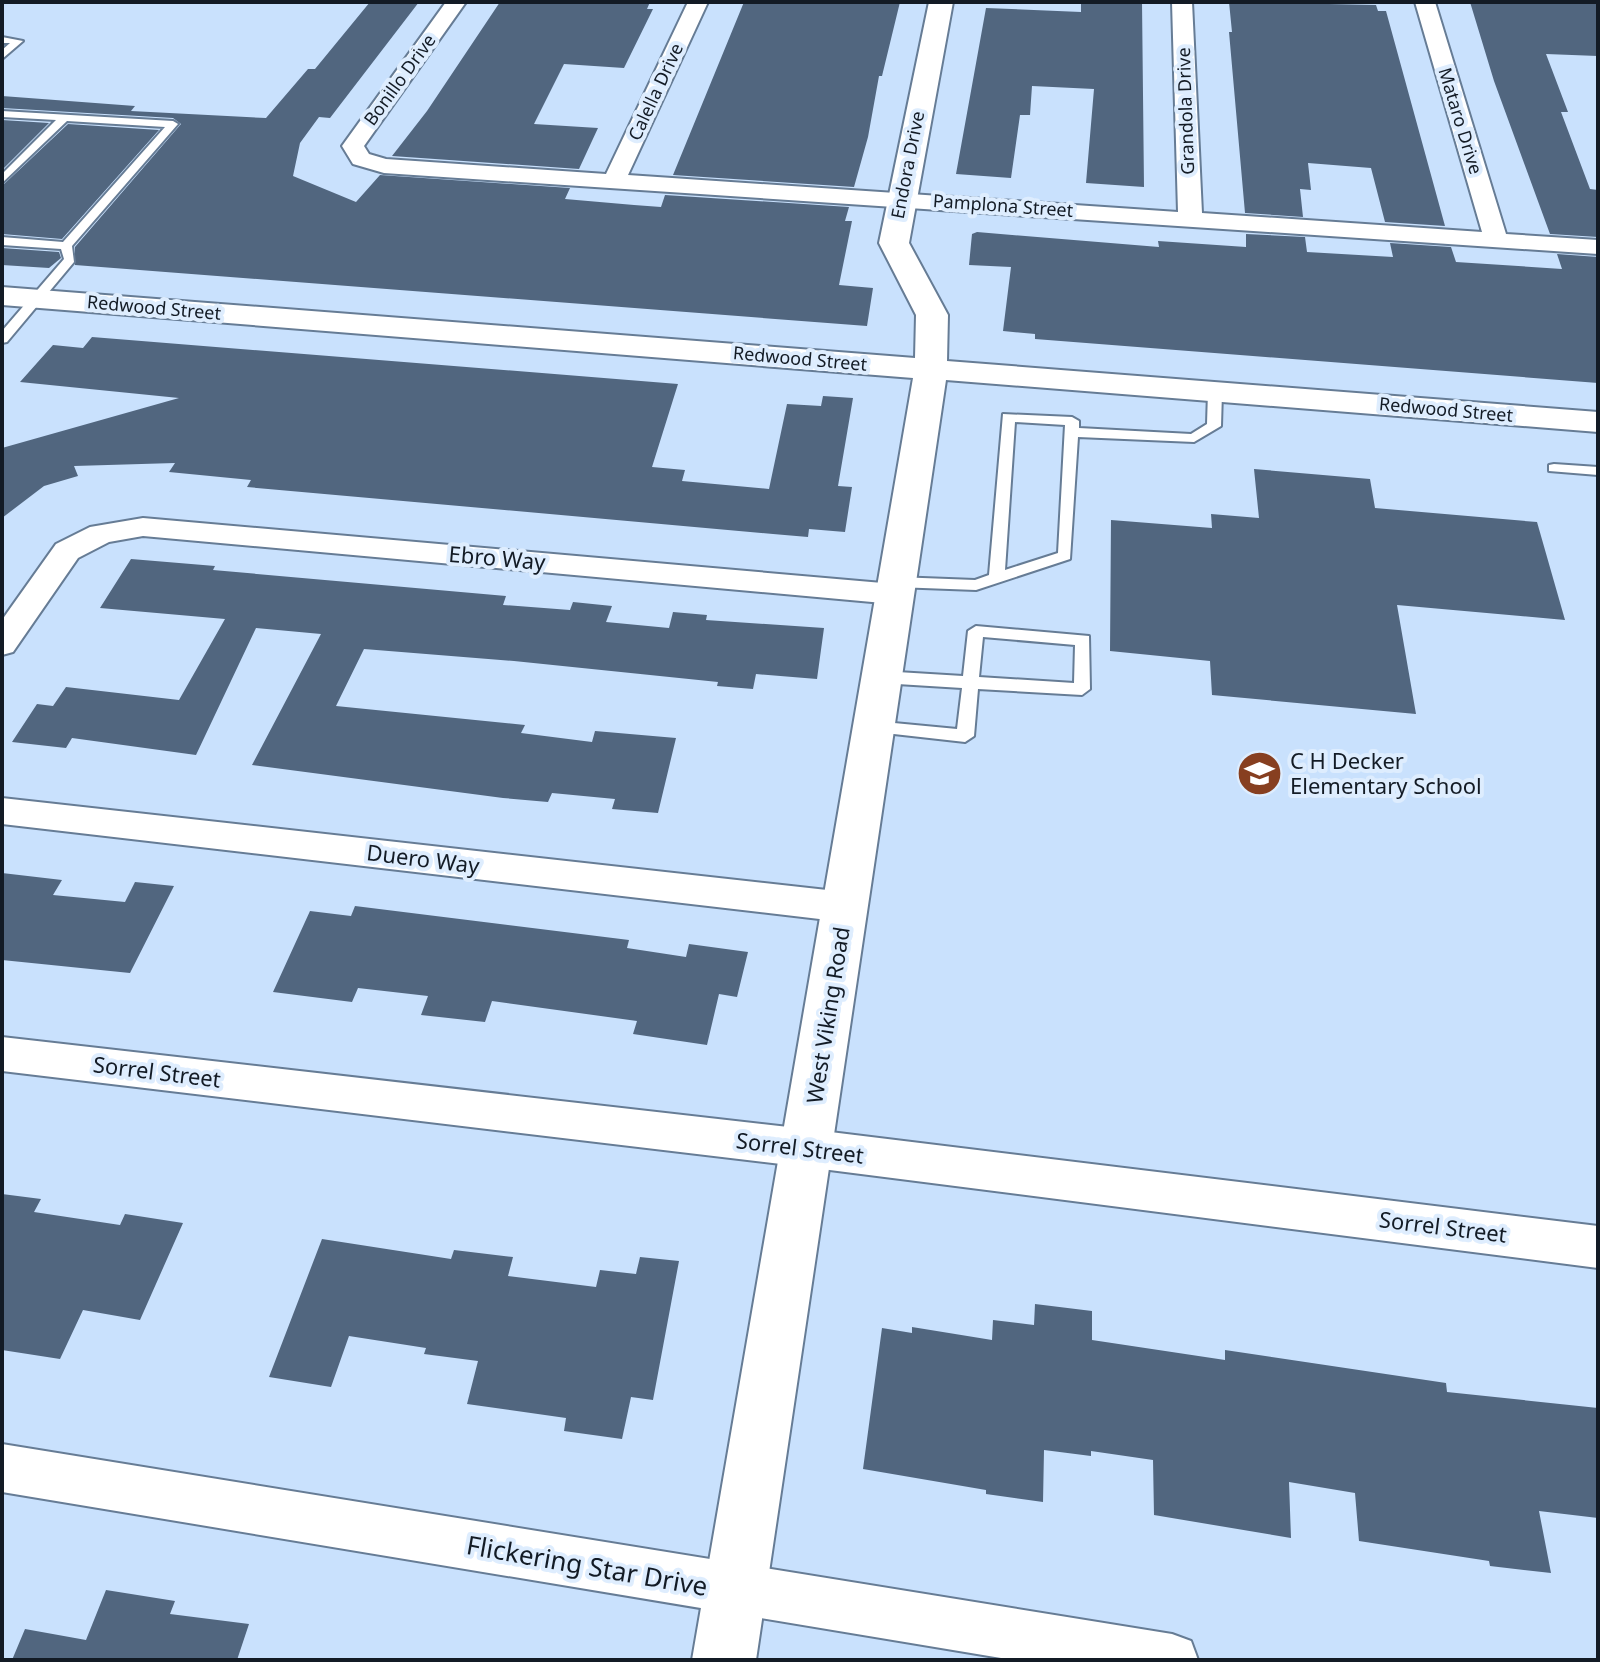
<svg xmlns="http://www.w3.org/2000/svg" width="1600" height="1662" font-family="'Noto Sans',sans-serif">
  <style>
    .building { fill: #51667f }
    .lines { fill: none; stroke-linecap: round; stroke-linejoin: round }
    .service-casing { stroke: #667c95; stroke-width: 4 }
    .minor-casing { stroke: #667c95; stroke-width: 4 }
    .tertiary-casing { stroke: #667c95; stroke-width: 4 }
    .service { fill: #fff; fill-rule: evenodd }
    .minor { fill: #fff; fill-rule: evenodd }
    .tertiary { fill: #fff; fill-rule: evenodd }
    .labels { text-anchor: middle; stroke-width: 8; stroke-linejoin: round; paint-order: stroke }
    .far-street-label { font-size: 18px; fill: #131b25; stroke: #deedfe }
    .street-label { font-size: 22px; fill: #131b25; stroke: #deedfe }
    .poi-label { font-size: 22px; fill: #131b25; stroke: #deedfe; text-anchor: start }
    .near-street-label { font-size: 26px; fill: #131b25; stroke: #deedfe }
  </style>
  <rect width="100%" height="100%" fill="#c9e1fd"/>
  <g class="building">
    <polygon points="370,2 419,2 330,118 319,117 300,143 293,176 356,202 380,175 570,188 565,199 634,205 661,207 665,195 849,207 845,221 852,221 839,285 873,288 867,326 75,265 75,247 181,124 173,118 2,108 2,96 135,106 131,111 266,118 308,69 315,69"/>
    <polygon points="500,2 650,2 647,9 653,9 624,68 564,64 534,124 598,128 579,169 392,156 427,111"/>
    <polygon points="744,2 900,2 882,76 879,76 868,137 854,187 673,175"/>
    <polygon points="1081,2 1142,2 1144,187 1086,183 1094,89 1032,86 1030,115 1020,115 1011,178 956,174 986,8 1081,12"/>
    <polygon points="1229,2 1376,5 1378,11 1386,11 1445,226 1385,222 1371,168 1308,163 1311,190 1300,189 1303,217 1245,213 1229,32 1232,32"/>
    <polygon points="1470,2 1598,2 1598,56 1546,54 1568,112 1561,112 1590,189 1598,190 1598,237 1550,234 1494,81"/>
    <polygon points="2,120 49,123 2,170"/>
    <polygon points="68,124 159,130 62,239 2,234 2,186"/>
    <polygon points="977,232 1159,247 1158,241 1246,247 1246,234 1305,237 1307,252 1393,257 1390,243 1451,247 1456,262 1562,269 1557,254 1598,257 1598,383 1035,339 1035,334 1003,331 1011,267 969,265 972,234"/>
    <polygon points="2,248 59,252 61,258 49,268 2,265"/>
    <polygon points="92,337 678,384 652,467 685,470 682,481 769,489 787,404 821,406 823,396 853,398 838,486 852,487 845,532 809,529 808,537 773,534 247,487 251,480 169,472 175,463 74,466 78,476 44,486 2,518 2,448 179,398 20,382 53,345 83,348"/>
    <polygon points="1254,469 1370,479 1375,508 1537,522 1565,620 1397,605 1416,714 1212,695 1210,661 1110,651 1111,520 1212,528 1211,514 1259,518"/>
    <polygon points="131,559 215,566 213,570 506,596 503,605 570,610 573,602 612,606 606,622 669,628 673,612 707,615 706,620 824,628 817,679 756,674 753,689 717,686 718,682 514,661 364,649 336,706 525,725 521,733 592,742 595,731 676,738 658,813 612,809 615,799 552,793 548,802 503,798 252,765 321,634 256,628 196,755 72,738 66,748 12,742 37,704 53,706 66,687 179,700 225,619 100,608"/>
    <polygon points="2,873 62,880 53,895 125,902 135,882 174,886 130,973 2,960"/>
    <polygon points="355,906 629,940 627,948 686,957 689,944 748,952 737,997 719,994 707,1045 633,1034 637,1021 492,1001 485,1022 421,1015 428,996 358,988 352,1002 273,992 310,911 351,916"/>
    <polygon points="2,1194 41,1199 34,1212 120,1225 125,1214 183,1223 140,1320 83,1310 60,1359 2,1350"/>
    <polygon points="322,1239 451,1259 454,1250 513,1257 508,1276 596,1287 600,1270 636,1274 640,1257 679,1261 653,1400 631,1397 622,1439 564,1431 566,1418 467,1404 478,1361 424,1354 426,1348 349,1336 331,1387 269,1377"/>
    <polygon points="1035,1304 1092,1311 1092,1340 1225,1360 1225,1350 1446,1383 1447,1392 1598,1408 1598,1518 1539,1511 1551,1573 1490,1566 1489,1561 1359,1541 1355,1493 1289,1482 1291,1538 1154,1515 1153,1460 1091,1451 1091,1456 1044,1450 1043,1502 986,1494 986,1490 863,1469 882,1328 912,1333 912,1327 992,1340 993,1320 1034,1325"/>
    <polygon points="106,1590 175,1601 170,1614 249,1624 237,1660 12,1660 25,1629 86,1640"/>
  </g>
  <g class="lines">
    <defs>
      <g id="service">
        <polygon points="2,37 23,41 2,59 2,50 10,43 2,43"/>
        <polygon points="2,111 173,121 178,124 72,246 74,262 7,342 2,343 2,331 64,259 61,249 2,245 2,237 63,242 165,127 67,121 2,183 2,174 56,120 2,117"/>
        <path d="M1215,388L1222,392L1221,426L1194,442L1078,437L1070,559L976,590L896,587L888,582L896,577L975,580L989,575L1003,414L1072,417L1079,421V428L1191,434L1207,424L1208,392ZM1015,422L1065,425L1058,553L1005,570Z"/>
        <polygon points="1554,464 1598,467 1598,475 1549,471 1549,465"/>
        <path d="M976,626L1089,636L1090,689L1082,695L978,689L974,736L965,742L867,731L865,727L873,721L957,729L962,688L881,683L873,677L881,671L963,676L968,631ZM983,637L1075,645L1074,683L979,677Z"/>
      </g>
      <g id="minor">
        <polygon points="446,2 466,2 364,146 369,154 386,159 606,174 688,2 708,2 628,175 1178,212 1172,2 1192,2 1202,213 1482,232 1415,2 1435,2 1506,234 1598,240 1598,254 384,173 353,164 342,146"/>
        <polygon points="143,518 894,584 905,587 910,594 905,601 894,604 143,536 109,542 78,558 13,652 2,655 2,620 56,544 90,527"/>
        <polygon points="2,798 845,892 858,896 864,907 858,918 845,922 2,824"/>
        <polygon points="2,1037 806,1129 1598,1226 1598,1268 806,1167 2,1071"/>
        <polygon points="2,1444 1172,1634 1191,1641 1198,1660 1013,1660 2,1492"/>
      </g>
      <polygon id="tertiary" points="929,2 953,2 909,243 948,315 947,361 1598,412 1598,432 946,380 756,1660 692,1660 913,378 2,305 2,287 915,358 916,315 879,243"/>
    </defs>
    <use href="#service" class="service-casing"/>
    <use href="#minor" class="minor-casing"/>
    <use href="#tertiary" class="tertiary-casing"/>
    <use href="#service" class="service"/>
    <use href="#minor" class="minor"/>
    <use href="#tertiary" class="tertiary"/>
  </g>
  <defs>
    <symbol id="school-disc" viewBox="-11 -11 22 22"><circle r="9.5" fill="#873f20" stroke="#deedfe"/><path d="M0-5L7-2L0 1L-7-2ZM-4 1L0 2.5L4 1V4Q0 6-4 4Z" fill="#fff"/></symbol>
  </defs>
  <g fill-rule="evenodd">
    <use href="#school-disc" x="1234" y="748" width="51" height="51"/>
  </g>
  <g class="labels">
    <g class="far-street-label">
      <text transform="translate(400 80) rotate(-54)" y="6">Bonillo Drive</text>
      <text transform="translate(656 92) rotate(-65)" y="6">Calella Drive</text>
      <text transform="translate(1186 111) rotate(-92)" y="6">Grandola Drive</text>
      <text transform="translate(1460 121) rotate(73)" y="6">Mataro Drive</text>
      <text transform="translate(908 165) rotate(-79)" y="6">Endora Drive</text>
      <text transform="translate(1003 206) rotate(4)" y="6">Pamplona Street</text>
      <text transform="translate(154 308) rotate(5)" y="6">Redwood Street</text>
      <text transform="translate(800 359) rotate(5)" y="6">Redwood Street</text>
      <text transform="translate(1446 410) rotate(5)" y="6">Redwood Street</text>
    </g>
    <g class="street-label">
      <text transform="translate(497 558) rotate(5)" y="8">Ebro Way</text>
      <text transform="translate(423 859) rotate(7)" y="8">Duero Way</text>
      <text transform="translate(828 1015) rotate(-81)" y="8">West Viking Road</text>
      <text transform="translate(157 1072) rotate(7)" y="8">Sorrel Street</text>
      <text transform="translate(800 1148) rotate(7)" y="8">Sorrel Street</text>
      <text transform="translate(1443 1227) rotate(7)" y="8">Sorrel Street</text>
    </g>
    <g class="poi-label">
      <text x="1290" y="769">C H Decker<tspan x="1290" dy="25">Elementary School</tspan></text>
    </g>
    <g class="near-street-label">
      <text transform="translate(587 1566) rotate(10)" y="9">Flickering Star Drive</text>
    </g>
  </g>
  <rect width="1600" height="1662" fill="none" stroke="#131b25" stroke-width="8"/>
</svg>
